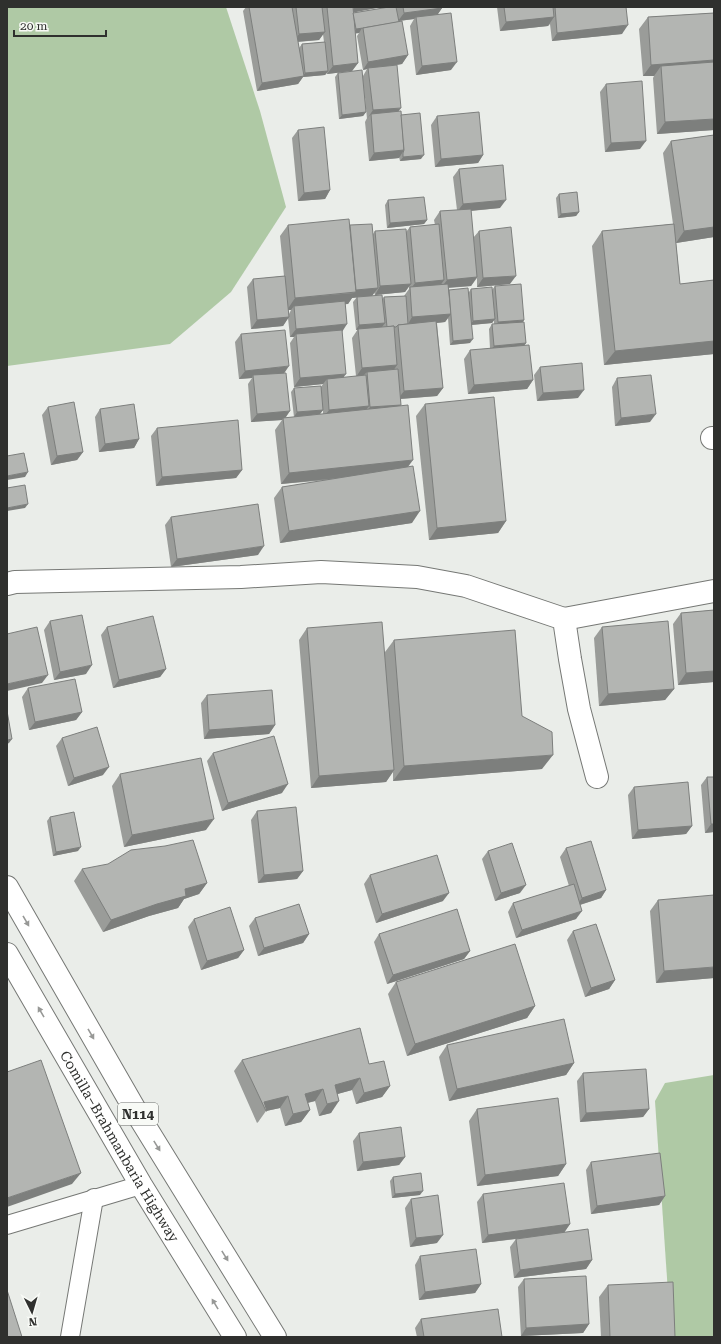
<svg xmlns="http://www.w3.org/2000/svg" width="721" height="1344" font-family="'Roboto Serif',serif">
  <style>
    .water { fill: #afc9a5 }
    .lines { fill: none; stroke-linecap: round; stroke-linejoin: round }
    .service-casing { stroke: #767875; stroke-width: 20 }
    .minor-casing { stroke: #767875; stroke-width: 24 }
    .trunk-casing { stroke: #767875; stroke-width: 24 }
    .service { stroke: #fff; stroke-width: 18 }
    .minor { stroke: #fff; stroke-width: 22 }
    .trunk { stroke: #fff; stroke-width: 22 }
    .wall { fill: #9a9c99; fill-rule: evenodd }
    .shaded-wall { fill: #7d7f7d }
    .building { fill: #b3b5b2; stroke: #7d7f7d }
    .oneway { fill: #979896 }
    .labels { text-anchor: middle; stroke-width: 3.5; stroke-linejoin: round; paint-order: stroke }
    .shield { fill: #f8faf6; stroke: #6b6d6a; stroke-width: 1 }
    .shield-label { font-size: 13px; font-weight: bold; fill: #2f302e }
    .street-label { font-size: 14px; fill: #2f302e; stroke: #f8faf6 }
  </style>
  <rect width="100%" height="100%" fill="#eaede9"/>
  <g class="water">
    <polygon points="7,7 226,7 260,111 286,207 231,292 170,344 7,366"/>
    <polygon points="714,1075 714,1337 671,1337 655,1101 665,1083"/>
  </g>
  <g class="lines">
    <defs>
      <g id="service">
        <polyline points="7,1225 141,1185"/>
        <polyline points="70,1337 94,1198"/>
      </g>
      <g id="minor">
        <polyline points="712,438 714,438"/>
        <polyline points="7,584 15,582 241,577 321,572 417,577 466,586 564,619 570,659 579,709 597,777"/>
        <polyline points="564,619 714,591"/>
      </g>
      <g id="trunk">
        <polyline points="7,887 138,1115 275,1337"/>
        <path id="s1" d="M7,954L141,1185L235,1337"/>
      </g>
    </defs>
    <use href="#service" class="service-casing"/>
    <use href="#minor" class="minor-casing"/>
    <use href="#trunk" class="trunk-casing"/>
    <use href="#service" class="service"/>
    <use href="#minor" class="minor"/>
    <use href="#trunk" class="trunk"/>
  </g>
  <g class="wall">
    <path d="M246,7H382L353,12V13L396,7H442V8L437,15L451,70L416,75L410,26L414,19L399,21L408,55L402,64L391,66L398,111L401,115L421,159L400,161L399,157V158L369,161L365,122L367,118V119L364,86L366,112L363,116L339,119L335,77L338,73L363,76L367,69L363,70L357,36L359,33H355L358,63L352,71L327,74V73L325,75L303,77L298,84L257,91L243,11ZM323,34L324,42L302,44L299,48L298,42L319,40Z"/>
    <polygon points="497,7 626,7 622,34 552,41 550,24 548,26 500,31"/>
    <polygon points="714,13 714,130 657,134 653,78 654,76 643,76 639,29 648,17"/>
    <polygon points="606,84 640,149 605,152 600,92"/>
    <polygon points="437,116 483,155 478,163 435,167 431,125"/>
    <polygon points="298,130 330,190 325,199 298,201 292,138"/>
    <polygon points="714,135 714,237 676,243 680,284 714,280 714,354 604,365 592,246 602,231 673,224 663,153 671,141"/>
    <path d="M459,169L500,208L471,211L473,238L479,231L510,284L477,287V278L471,286L449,288V290L469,292L471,289L492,290L495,286L524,320L523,322L526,343L524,346L533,380L527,389L468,394L464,359L470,350L490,349L489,329L492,324H494V320L492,323L472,325L470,343L450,345L448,318L445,322L437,323L443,388L437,396L401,399L400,406L408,467L412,523L280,543L274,498L282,487L328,480L281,484L275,430L282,420L251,422L248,384L252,378L239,379L235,342L241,334L284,373L285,418L294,417L291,392L294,388L321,387L323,384L294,387L290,343L294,337H290L288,318L283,326L251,329L247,287L253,279L284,276L280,236L288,225L350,226L373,234L375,231L406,232L410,227L435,225L434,220L440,211L457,210L453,177ZM409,286V289L404,296L384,297L382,300L372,296L374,292L375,295L405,292ZM357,297L353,302L356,330L358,329L352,338L356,376L344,378L342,331L345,304H348L352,298ZM288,310H291L289,314ZM323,410V414H320Z"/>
    <polygon points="559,194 579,212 576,216 558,218 556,198"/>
    <polygon points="388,200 427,220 424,224 387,228 385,205"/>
    <polygon points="540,367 578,398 537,401 534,375"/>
    <polygon points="617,378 650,422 615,426 612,387"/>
    <polygon points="425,404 506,521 498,533 429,540 416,416"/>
    <polygon points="48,407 83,452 77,460 51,465 42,415"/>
    <polygon points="100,409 139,439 134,448 99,452 95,417"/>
    <polygon points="157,428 242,470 236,478 156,486 151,436"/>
    <polygon points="171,517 258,555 171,567 165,525"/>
    <polygon points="714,610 714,682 678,685 673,624 681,613"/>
    <polygon points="50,621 86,674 54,680 44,630"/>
    <polygon points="107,627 166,669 160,677 113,688 101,635"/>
    <polygon points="602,627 674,689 665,700 599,706 594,638"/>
    <polygon points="307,628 385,652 394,640 522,716 542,769 393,781 393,772 386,782 311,788 299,640"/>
    <polygon points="28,688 82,712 76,720 29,730 22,697"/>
    <polygon points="207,695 275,725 269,734 204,739 201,703"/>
    <polygon points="62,738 103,775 68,786 56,746"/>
    <polygon points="213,753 282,793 222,811 207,761"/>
    <polygon points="120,774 206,830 124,847 112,786"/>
    <polygon points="707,777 714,777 714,832 705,833 701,785"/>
    <polygon points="634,787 692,826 686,834 632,839 628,795"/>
    <polygon points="257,811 303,871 297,879 258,883 251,820"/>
    <polygon points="50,817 78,851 53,856 47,821"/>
    <polygon points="566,848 606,890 601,898 580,905 576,919 516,938 508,912 513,903 569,886 560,857"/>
    <polygon points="488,851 520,893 495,901 482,859"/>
    <polygon points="82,869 207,883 199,894 184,899 178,908 149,916 103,932 74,881"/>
    <polygon points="370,875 443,901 376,923 364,884"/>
    <polygon points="658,900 714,978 656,983 650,911"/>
    <polygon points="255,918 309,934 303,943 258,956 249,926"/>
    <polygon points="194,919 244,950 238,958 201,970 188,927"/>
    <polygon points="573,931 615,980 609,989 585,997 567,940"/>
    <polygon points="379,934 470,951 464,959 387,984 374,942"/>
    <polygon points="396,982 535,1006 527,1018 407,1056 388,994"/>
    <polygon points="447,1045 574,1063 566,1075 449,1101 439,1057"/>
    <polygon points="242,1060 369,1064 390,1086 382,1097 356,1104 352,1090 337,1094 331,1113 319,1116 315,1101 308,1103 310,1110 301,1122 285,1126 280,1108 266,1111 258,1122 257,1123 234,1071"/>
    <polygon points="583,1073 649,1109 643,1117 580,1122 577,1081"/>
    <polygon points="477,1109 566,1164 558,1176 477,1186 469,1121"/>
    <polygon points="359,1133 405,1157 399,1165 357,1171 353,1141"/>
    <polygon points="591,1162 665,1196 659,1205 591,1214 586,1170"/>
    <polygon points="393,1177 420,1195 392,1198 390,1181"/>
    <polygon points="483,1194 570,1224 564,1232 592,1260 586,1269 514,1278 510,1247 516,1239 482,1243 477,1202"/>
    <polygon points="411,1199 437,1243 410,1247 405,1208"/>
    <polygon points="420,1256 481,1284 475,1293 419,1300 415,1265"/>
    <polygon points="524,1279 589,1324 583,1333 521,1336 518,1287"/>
    <polygon points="608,1285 675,1337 601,1337 599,1297"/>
    <polygon points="421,1319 502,1337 417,1337 415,1328"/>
  </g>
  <g class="shaded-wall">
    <polygon points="363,7 382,7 351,13 354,8"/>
    <polygon points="442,8 436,17 416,17 414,19 398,21 404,13"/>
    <polygon points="554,17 548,26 500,31 506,22"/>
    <polygon points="628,25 622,34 552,41 557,33"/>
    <polygon points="362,28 359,33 353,34 356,29"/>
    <polygon points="325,32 319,40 293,42 299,34"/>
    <polygon points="408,55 402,64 369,69 368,68 367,69 363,70 368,62"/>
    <polygon points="714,60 714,71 661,66 654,76 643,76 651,65"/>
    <polygon points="457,62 451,70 416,75 422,66"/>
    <polygon points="358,63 352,71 327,74 333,66"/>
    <polygon points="328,71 325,75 303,77 298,84 257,91 262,83 302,76 305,73"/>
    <polygon points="401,108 395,116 371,114 367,119 373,110"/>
    <polygon points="366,112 363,116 339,119 342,115"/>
    <polygon points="714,119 714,130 657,134 665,122"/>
    <polygon points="646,141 640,149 605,152 611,143"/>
    <polygon points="404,150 399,158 369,161 374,153"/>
    <polygon points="424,155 421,159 400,161 403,157"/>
    <polygon points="483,155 478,163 435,167 441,159"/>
    <polygon points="330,190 325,199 298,201 304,193"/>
    <polygon points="506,200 500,208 457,212 463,204"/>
    <polygon points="579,212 576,216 558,218 561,214"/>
    <polygon points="427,220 424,224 387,228 390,223"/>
    <polygon points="714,227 714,237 676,243 684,231"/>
    <polygon points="516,276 510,284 477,287 483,278"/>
    <polygon points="477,277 471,286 441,288 447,280"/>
    <polygon points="444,280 438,289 410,290 415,283"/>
    <polygon points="411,284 405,292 375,295 380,286"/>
    <polygon points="378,288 372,296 352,298 348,304 294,309 294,306 291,310 287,310 295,298 354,293 356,290"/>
    <polygon points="451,314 445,322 407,326 412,317"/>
    <polygon points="289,317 283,326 251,329 257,320"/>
    <polygon points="495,319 492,323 470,325 473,321"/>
    <polygon points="524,320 521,324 495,326 498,322"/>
    <polygon points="385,323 382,327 356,330 359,325"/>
    <polygon points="347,324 342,332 296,334 294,337 290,337 296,329"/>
    <polygon points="473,339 470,343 450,345 453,341"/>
    <polygon points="714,341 714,354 604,365 615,351"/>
    <polygon points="526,343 523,347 491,350 494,346"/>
    <polygon points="397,365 391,374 367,372 363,376 356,377 362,368"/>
    <polygon points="289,366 283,375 253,375 252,378 239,379 245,371"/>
    <polygon points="346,374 340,382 327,379 323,384 294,387 300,378"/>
    <polygon points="533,380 527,389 468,394 474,385"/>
    <polygon points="443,388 437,396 398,399 404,391"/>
    <polygon points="584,390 578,398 537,401 543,393"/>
    <polygon points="401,405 395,413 364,416 370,407"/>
    <polygon points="369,406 363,414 323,418 329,410"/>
    <polygon points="323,410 320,414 294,417 297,412"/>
    <polygon points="290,411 284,420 283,418 282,420 251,422 257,414"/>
    <polygon points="656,414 650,422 615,426 621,418"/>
    <polygon points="139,439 134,448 99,452 105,444"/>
    <polygon points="83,452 77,460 51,465 57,456"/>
    <polygon points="413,460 405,471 281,484 289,473"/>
    <polygon points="242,470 236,478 156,486 162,477"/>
    <polygon points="28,472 25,477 7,480 7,476"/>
    <polygon points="28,504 25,508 7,511 7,508"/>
    <polygon points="420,511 412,523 280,543 289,531"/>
    <polygon points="506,521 498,533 429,540 437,528"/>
    <polygon points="264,546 258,555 171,567 177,559"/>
    <polygon points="92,665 86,674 54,680 60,672"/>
    <polygon points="166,669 160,677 113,688 119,680"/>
    <polygon points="714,671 714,682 678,685 686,673"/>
    <polygon points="48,675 42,683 7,691 7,684"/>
    <polygon points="674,689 665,700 599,706 608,694"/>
    <polygon points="82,712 76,720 29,730 35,722"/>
    <polygon points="275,725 269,734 204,739 209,730"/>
    <polygon points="12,739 9,743 7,744 7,740"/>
    <polygon points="553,755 542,769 393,781 404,766"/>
    <polygon points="109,767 103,775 68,786 74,778"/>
    <polygon points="394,770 386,782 311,788 319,776"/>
    <polygon points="288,784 282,793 222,811 228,803"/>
    <polygon points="214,819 206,830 124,847 132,835"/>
    <polygon points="711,824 714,824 714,832 705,833"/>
    <polygon points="692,826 686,834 632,839 638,830"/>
    <polygon points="81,847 78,851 53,856 56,852"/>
    <polygon points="303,871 297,879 258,883 264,875"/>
    <polygon points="207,883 199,894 184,899 178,908 149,916 103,932 111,920 185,889"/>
    <polygon points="526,885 520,893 495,901 501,893"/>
    <polygon points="606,890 601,898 576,906 582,898"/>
    <polygon points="449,893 443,901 376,923 382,914"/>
    <polygon points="582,911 576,919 516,938 522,930"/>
    <polygon points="309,934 303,943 258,956 264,948"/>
    <polygon points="244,950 238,958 201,970 207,961"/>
    <polygon points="470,951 464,959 387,984 393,975"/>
    <polygon points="714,967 714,978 656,983 664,971"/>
    <polygon points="615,980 609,989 585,997 591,988"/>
    <polygon points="535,1006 527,1018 407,1056 415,1044"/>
    <polygon points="574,1063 566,1075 449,1101 457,1089"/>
    <polygon points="360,1078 352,1090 327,1097 335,1085"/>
    <polygon points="390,1086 382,1097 356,1104 364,1093"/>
    <polygon points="323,1089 315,1101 297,1105 305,1094"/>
    <polygon points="288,1096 280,1108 266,1111 258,1122 257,1123 266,1111 264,1102"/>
    <polygon points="339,1101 331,1113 319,1116 327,1104"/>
    <polygon points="649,1109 643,1117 580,1122 586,1113"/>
    <polygon points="310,1110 301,1122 285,1126 293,1114"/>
    <polygon points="405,1157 399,1165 357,1171 363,1162"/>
    <polygon points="566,1164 558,1176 477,1186 485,1175"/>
    <polygon points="81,1173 72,1184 7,1207 7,1198"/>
    <polygon points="423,1191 420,1195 392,1198 395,1194"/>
    <polygon points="665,1196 659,1205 591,1214 597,1206"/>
    <polygon points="570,1224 564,1233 482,1243 488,1235"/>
    <polygon points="443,1235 437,1243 410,1247 416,1238"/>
    <polygon points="592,1260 586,1269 514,1278 520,1270"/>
    <polygon points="481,1284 475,1293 419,1300 425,1292"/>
    <polygon points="589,1324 583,1333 521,1336 526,1328"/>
  </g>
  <g class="building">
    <polygon points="249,7 292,7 304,76 262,83"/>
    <polygon points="296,7 322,7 325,32 299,34"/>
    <polygon points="327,7 353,7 358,63 333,66"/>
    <polygon points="354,7 363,7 354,8"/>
    <polygon points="389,7 396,7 399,22 363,28 356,29 353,13"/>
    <polygon points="403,7 442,7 442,8 404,13"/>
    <polygon points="504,7 553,7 554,17 506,22"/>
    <polygon points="555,7 626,7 628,25 557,33"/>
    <polygon points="451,13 457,62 422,66 416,17"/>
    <polygon points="714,13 714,60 651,65 648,17"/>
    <polygon points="402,21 408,55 368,62 363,28"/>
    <polygon points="325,42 328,71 305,73 302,44"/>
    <polygon points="714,62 714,119 665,122 661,66"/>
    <polygon points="397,65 401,108 373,110 368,68"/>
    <polygon points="362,70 366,112 342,115 338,73"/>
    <polygon points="642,81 646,141 611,143 606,84"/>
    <polygon points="401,111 404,150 374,153 371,114"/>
    <polygon points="479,112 483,155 441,159 437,116"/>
    <polygon points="420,113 424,155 403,157 403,153 404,150 401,115"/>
    <polygon points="324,127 330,190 304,193 298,130"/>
    <polygon points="714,135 714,227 684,231 671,141"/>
    <polygon points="503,165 506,200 463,204 459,169"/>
    <polygon points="577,192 579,212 561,214 559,194"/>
    <polygon points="424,197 427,220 390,223 388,200"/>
    <polygon points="471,209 477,277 447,280 440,211"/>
    <polygon points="349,219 356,292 295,298 288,225"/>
    <polygon points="372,224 378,288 356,290 350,225"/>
    <polygon points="439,224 444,280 415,283 410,227"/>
    <polygon points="674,224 680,284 714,280 714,341 615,351 602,231"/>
    <polygon points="511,227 516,276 483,278 479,231"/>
    <polygon points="406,229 411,284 380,286 375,231"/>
    <polygon points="285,276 289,317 257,320 253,279"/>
    <polygon points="448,284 451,314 412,317 410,287"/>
    <polygon points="521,284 524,320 498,322 495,286"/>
    <polygon points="492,287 495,319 473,321 471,289"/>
    <polygon points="468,288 473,339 453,341 449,290"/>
    <polygon points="382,295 385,323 359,325 357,297"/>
    <polygon points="406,296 408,324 398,325 396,327 394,327 394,326 387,327 384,297"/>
    <polygon points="345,301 347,324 296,329 294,306"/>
    <polygon points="436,321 443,388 404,391 398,325"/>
    <polygon points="524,322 526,343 494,346 492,324"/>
    <polygon points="394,326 397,365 362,368 358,329"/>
    <polygon points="285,330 289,366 245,371 241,334"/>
    <polygon points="342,330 346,374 300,378 296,334"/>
    <polygon points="529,345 533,380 474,385 470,350"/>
    <polygon points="582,363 584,390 543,393 540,367"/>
    <polygon points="398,369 401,405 370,407 367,372"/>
    <polygon points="286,373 290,411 257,414 253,375"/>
    <polygon points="366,375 369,406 329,410 327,379"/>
    <polygon points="651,375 656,414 621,418 617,378"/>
    <polygon points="321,386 323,410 297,412 294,388"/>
    <polygon points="494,397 506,521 437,528 425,404"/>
    <polygon points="74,402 83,452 57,456 48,407"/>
    <polygon points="134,404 139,439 105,444 100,409"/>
    <polygon points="408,405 413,460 289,473 283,418"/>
    <polygon points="238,420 242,470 162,477 157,428"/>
    <polygon points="24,453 28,472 7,476 7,456"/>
    <polygon points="413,466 420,511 289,531 282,487"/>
    <polygon points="25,485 28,504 7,508 7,488"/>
    <polygon points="258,504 264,546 177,559 171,517"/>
    <polygon points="714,610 714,671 686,673 681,613"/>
    <polygon points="82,615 92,665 60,672 50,621"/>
    <polygon points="153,616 166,669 119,680 107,627"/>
    <polygon points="668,621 674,689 608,694 602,627"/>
    <polygon points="382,622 394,770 319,776 307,628"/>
    <polygon points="37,627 48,675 7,684 7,634"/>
    <polygon points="515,630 522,716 552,732 553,755 404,766 394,640"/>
    <polygon points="75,679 82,712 35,722 28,688"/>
    <polygon points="272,690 275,725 209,730 207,695"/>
    <polygon points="7,711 12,739 7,740"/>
    <polygon points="97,727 109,767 74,778 62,738"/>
    <polygon points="274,736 288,784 228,803 213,753"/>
    <polygon points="201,758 214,819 132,835 120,774"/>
    <polygon points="707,777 714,777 714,824 711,824"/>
    <polygon points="688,782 692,826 638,830 634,787"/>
    <polygon points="296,807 303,871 264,875 257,811"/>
    <polygon points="74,812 81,847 56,852 50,817"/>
    <polygon points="193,840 207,883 185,889 186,896 157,904 111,920 82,869 108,864 131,850 165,846"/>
    <polygon points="591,841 606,890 582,898 566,848"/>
    <polygon points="512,843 526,885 501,893 488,851"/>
    <polygon points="437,855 449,893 382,914 370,875"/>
    <polygon points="574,884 582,911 522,930 513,903"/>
    <polygon points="714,895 714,967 664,971 658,900"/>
    <polygon points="299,904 309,934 264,948 255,918"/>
    <polygon points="230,907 244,950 207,961 194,919"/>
    <polygon points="457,909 470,951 393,975 379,934"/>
    <polygon points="596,924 615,980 591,988 573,931"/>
    <polygon points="515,944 535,1006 415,1044 396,982"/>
    <polygon points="564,1019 574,1063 457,1089 447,1045"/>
    <polygon points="360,1028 369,1064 384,1061 390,1086 364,1093 360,1078 335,1085 339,1101 327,1104 323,1089 305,1094 310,1110 293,1114 288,1096 264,1102 267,1111 266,1111 242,1060"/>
    <polygon points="41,1060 81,1173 7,1198 7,1072"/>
    <polygon points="646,1069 649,1109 586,1113 583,1073"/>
    <polygon points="558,1098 566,1164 485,1175 477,1109"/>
    <polygon points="401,1127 405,1157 363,1162 359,1133"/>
    <polygon points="660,1153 665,1196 597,1206 591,1162"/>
    <polygon points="421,1173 423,1191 395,1194 393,1177"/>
    <polygon points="564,1183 570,1224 488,1235 483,1194"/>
    <polygon points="438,1195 443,1235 416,1238 411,1199"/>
    <polygon points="588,1229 592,1260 520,1270 516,1239"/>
    <polygon points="476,1249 481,1284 425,1292 420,1256"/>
    <polygon points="586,1276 589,1324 526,1328 524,1279"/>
    <polygon points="673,1282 675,1337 610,1337 608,1285"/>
    <polygon points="7,1290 22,1337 7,1337"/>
    <polygon points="498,1309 502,1337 424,1337 421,1319"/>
  </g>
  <defs><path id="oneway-solid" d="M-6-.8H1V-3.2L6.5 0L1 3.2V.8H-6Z"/></defs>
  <g class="oneway">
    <use href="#oneway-solid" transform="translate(26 921) rotate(60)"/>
    <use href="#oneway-solid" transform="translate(41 1012) rotate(-120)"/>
    <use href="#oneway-solid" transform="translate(91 1034) rotate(60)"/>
    <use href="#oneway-solid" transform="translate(157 1146) rotate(58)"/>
    <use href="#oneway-solid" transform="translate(225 1256) rotate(58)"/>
    <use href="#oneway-solid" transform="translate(215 1304) rotate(-121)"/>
  </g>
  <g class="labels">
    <rect class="shield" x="118" y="1103" width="40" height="22" rx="3"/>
    <g class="shield-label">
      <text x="138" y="1119">N114</text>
    </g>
    <g class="street-label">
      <text dy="5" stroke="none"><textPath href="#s1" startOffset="223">Comilla–Brahmanbaria Highway</textPath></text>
    </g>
  </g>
  <rect width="721" height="1344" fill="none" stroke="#2f302e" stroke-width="16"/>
  <g transform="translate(32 1312) rotate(175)" stroke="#f8faf6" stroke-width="3" paint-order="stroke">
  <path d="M0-3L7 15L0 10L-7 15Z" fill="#2f302e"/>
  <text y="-6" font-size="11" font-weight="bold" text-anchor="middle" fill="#2f302e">N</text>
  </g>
  <path d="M14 30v6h92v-6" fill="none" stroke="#2f302e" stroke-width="2"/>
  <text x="20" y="30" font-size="12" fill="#2f302e" stroke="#f8faf6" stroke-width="3" paint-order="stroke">20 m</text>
</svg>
